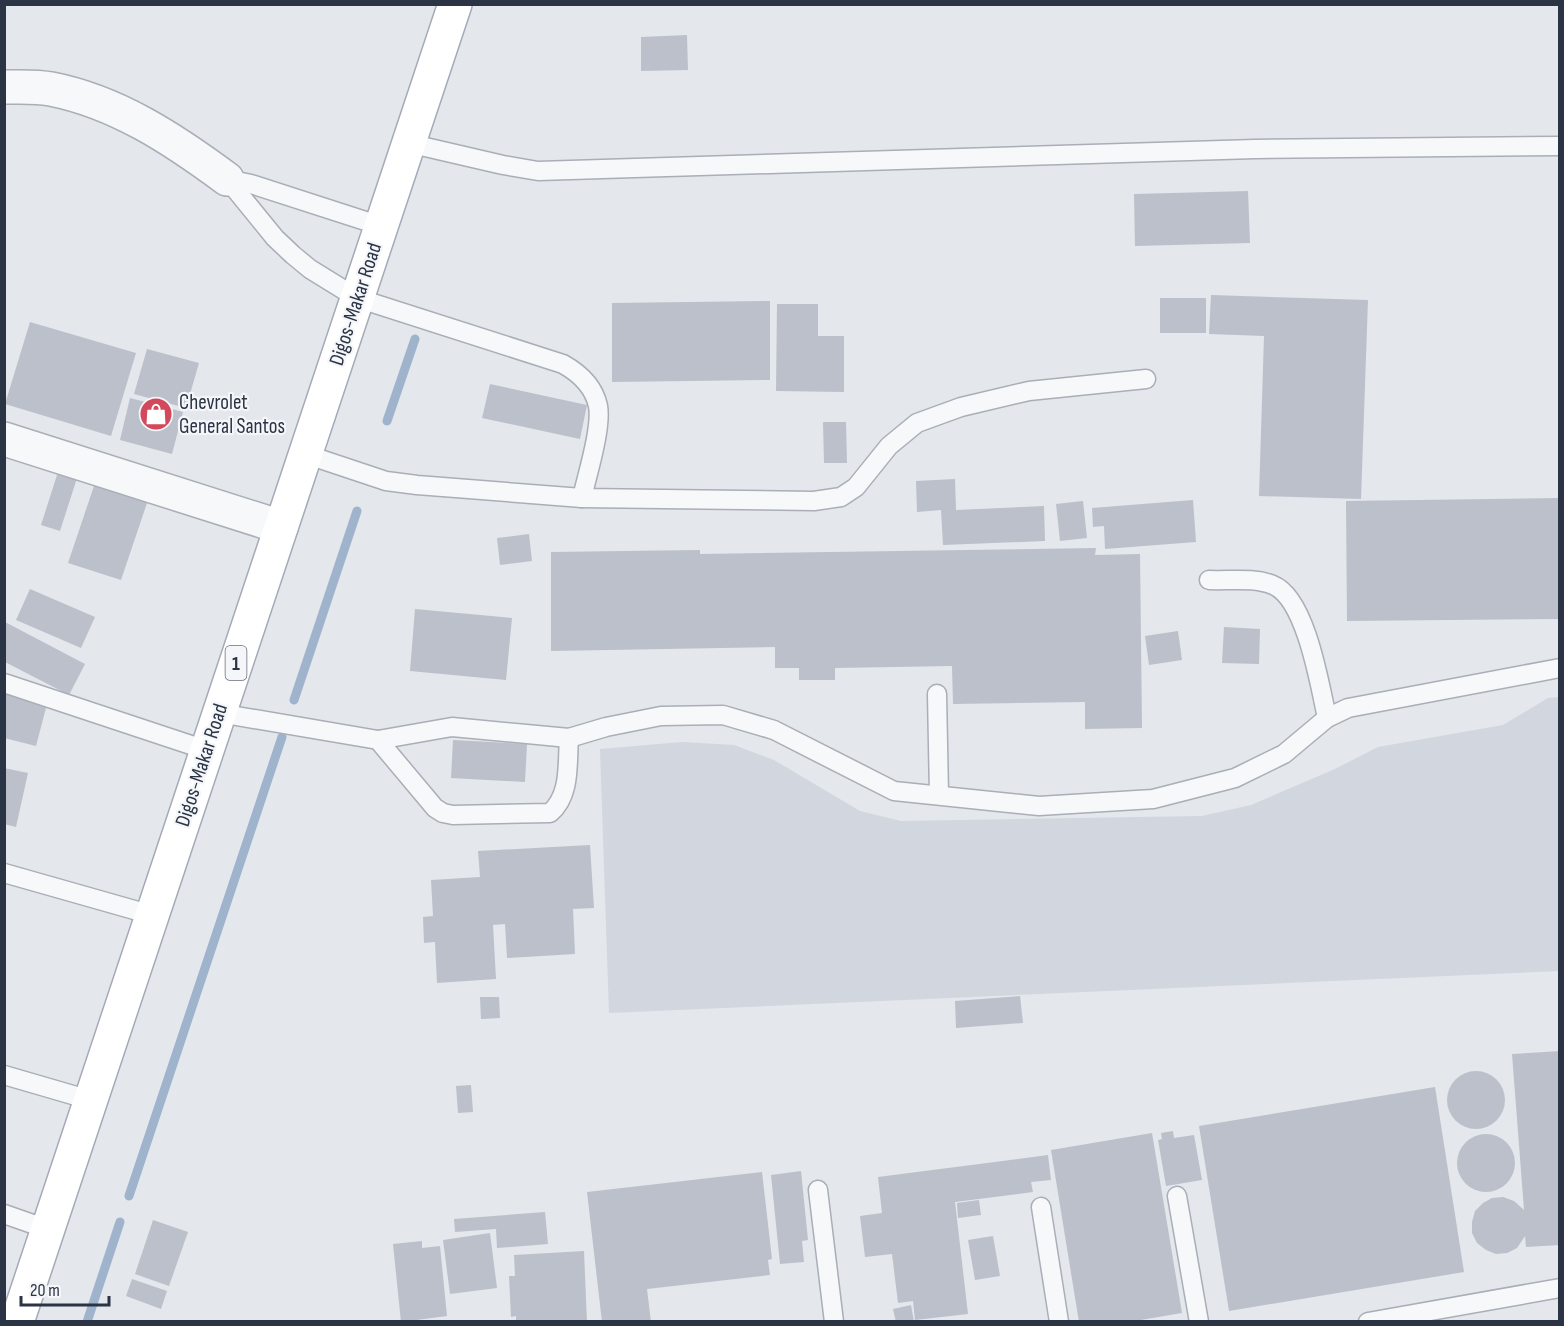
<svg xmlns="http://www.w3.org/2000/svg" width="1564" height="1326" font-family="'Sofia Sans Condensed',sans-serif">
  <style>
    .built { fill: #d2d6de }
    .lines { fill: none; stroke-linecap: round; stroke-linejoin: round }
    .stream { stroke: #9fb4cc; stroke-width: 9 }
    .building { fill: #bbc0ca }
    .lane-casing { stroke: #a9aeb7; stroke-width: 21 }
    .street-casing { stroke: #a9aeb7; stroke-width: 36 }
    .primary-casing { stroke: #a3abb8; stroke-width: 36 }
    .lane { stroke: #f7f8fa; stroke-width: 18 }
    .street { stroke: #f7f8fa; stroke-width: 33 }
    .primary { stroke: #fff; stroke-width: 33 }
    .labels { text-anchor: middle; stroke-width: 4.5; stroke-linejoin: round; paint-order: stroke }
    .shield { fill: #f4f6f9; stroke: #676e7b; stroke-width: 1.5 }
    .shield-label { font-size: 20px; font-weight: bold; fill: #2b3445 }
    .street-label { font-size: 21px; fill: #2b3445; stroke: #f4f6f9 }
    .poi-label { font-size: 21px; fill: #2b3445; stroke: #f4f6f9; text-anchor: start }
  </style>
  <rect width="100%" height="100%" fill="#e4e7ec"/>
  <polygon class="built" points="1559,697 1559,971 609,1013 600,749 682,742 734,745 774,760 860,811 901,821 1202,816 1251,805 1335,769 1378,747 1503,725 1548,698"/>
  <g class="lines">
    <g class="stream">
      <polyline points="387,421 415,339"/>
      <polyline points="294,700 357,511"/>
      <polyline points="129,1196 282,737"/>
      <polyline points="87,1322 120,1222"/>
    </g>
  </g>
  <g class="building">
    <polygon points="687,35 688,70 641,71 641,37"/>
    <polygon points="1248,191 1250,243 1135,246 1134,194"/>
    <polygon points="1211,295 1368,300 1361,499 1259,496 1264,336 1209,334"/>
    <rect x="1160" y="298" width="46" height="35"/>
    <polygon points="770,301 770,380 612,382 612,303"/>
    <polygon points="777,304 818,304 818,336 844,336 844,392 776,391"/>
    <polygon points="30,322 136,353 111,436 5,404"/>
    <polygon points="147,349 199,363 186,408 134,394"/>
    <polygon points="490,384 587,405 580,439 482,418"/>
    <polygon points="130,398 183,412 172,454 120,440"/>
    <polygon points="823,422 846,422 847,463 824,463"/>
    <polygon points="58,472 77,478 60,531 41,525"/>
    <polygon points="955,479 956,510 1044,506 1045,541 943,545 941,510 917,512 916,481"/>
    <polygon points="95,483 148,500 121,580 68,563"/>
    <polygon points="1560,498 1560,619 1347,621 1346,501"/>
    <polygon points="1193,500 1196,542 1105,549 1104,526 1093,527 1092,508"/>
    <polygon points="1083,501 1087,538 1060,541 1056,504"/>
    <polygon points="529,534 532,561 500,565 497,538"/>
    <polygon points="1096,548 1095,555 1140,554 1142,728 1085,729 1085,702 953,704 952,666 835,668 835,680 799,680 799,668 775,668 775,647 551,651 551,552 700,550 700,554"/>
    <polygon points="30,589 95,617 81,648 16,620"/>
    <polygon points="415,609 512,618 506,680 410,671"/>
    <polygon points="5,622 85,664 69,695 5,662"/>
    <polygon points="1224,627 1260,629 1259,664 1222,663"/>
    <polygon points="1178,631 1182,660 1149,665 1145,636"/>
    <polygon points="4,693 47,704 36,746 4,738"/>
    <polygon points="453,740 527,744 525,782 451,778"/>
    <polygon points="4,768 28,773 16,827 4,824"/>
    <polygon points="590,845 594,908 573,909 575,954 507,958 505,924 493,925 496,979 437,983 435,942 424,943 423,917 433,916 431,880 480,877 478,851"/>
    <polygon points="1020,996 1023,1023 956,1028 955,1001"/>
    <polygon points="480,997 499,997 500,1018 481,1019"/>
    <polygon points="1560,1051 1560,1245 1526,1247 1525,1236 1517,1248 1507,1253 1496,1254 1486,1250 1477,1243 1472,1233 1472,1222 1475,1211 1483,1203 1492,1198 1503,1197 1514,1201 1524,1210 1512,1054"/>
    <circle cx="1476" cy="1100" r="29"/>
    <polygon points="471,1085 473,1112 458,1113 456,1086"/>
    <polygon points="1435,1087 1464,1272 1229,1311 1199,1126"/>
    <polygon points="1173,1131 1174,1138 1194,1135 1202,1180 1166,1186 1158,1140 1162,1139 1161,1133"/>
    <polygon points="1152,1133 1182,1313 1129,1322 1079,1322 1051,1150"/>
    <circle cx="1486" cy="1163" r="29"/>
    <polygon points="1048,1155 1051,1180 1031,1182 1033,1192 955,1202 968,1314 915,1320 913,1301 898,1303 892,1254 865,1257 860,1216 882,1213 878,1177"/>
    <polygon points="801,1171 808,1240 802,1241 804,1262 780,1264 771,1175"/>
    <polygon points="762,1172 772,1259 768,1260 770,1275 647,1289 651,1322 602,1322 587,1192"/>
    <polygon points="979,1200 981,1215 958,1218 957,1203"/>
    <polygon points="545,1212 548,1244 497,1248 496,1229 455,1232 454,1219"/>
    <polygon points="153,1220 188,1232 169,1286 135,1274"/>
    <polygon points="490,1233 497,1288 450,1294 443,1240"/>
    <polygon points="993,1236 1000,1276 975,1280 968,1240"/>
    <polygon points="422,1241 422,1248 440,1246 447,1316 401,1322 393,1244"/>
    <polygon points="584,1251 587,1322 516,1322 516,1316 511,1317 509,1276 515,1276 514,1255"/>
    <polygon points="132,1279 167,1291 161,1309 126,1296"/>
    <polygon points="911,1305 914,1322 896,1322 893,1309"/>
  </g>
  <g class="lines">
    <defs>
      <g id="lane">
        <polyline points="408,143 503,165 538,171 1255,149 1560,146"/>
        <path d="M227,179L275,238L293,255L310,269L357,298L563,364C579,373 594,387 598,406C602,428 587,475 582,498"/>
        <polyline points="227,179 251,184 381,226"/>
        <polyline points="305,454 386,481 417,485 582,498 814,501 841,497 856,487 889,446 917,423 961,407 1029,391 1146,379"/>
        <path d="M1209,580C1229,581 1254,577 1273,585C1306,598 1320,686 1327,718"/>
        <polyline points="4,683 206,750"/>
        <polyline points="937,694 939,795"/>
        <polyline points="219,713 378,740 452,727 569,738 606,727 661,716 723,715 774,730 894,791 1039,806 1153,799 1235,778 1284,754 1327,718 1348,708 1560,668"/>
        <path d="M378,740L435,808L443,813L453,815L550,813C571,795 567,764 569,738"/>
        <polyline points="4,873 152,915"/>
        <polyline points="4,1075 90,1100"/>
        <polyline points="818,1190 834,1322"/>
        <polyline points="1177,1196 1199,1322"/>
        <polyline points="1041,1207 1059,1322"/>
        <polyline points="4,1214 47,1229"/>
        <polyline points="1368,1322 1560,1288"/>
      </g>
      <g id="street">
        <path d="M4,87C19,87 36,86 51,89C117,102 173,139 227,179"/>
        <polyline points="4,439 281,527"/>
      </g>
      <polyline id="primary" points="17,1322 455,4"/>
    </defs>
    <use href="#lane" class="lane-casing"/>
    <use href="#street" class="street-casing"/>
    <use href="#primary" class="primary-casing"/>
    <use href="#lane" class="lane"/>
    <use href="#street" class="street"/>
    <use href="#primary" class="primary"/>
  </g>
  <defs>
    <symbol id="shop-disc" viewBox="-11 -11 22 22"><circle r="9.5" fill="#d1495b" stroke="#f4f6f9"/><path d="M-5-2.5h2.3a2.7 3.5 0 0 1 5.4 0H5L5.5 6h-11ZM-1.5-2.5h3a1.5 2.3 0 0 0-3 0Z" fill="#fff"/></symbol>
  </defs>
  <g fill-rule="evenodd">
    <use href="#shop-disc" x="137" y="395" width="38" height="38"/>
  </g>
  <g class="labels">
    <rect class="shield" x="225.5" y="646" width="21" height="34" rx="4.5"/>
    <g class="shield-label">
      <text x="236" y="670">1</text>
    </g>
    <g class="street-label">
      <text transform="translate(355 304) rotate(-72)" y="7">Digos-Makar Road</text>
      <text transform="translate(201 765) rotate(-72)" y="7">Digos-Makar Road</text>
    </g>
    <g class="poi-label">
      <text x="179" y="409">Chevrolet<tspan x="179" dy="24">General Santos</tspan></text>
    </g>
  </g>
  <rect width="1564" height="1326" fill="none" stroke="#2b3445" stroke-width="12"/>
  <path d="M21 1296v9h88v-9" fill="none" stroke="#2b3445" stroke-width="3"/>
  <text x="30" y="1296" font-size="18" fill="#2b3445" stroke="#f4f6f9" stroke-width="4.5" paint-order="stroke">20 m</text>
</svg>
